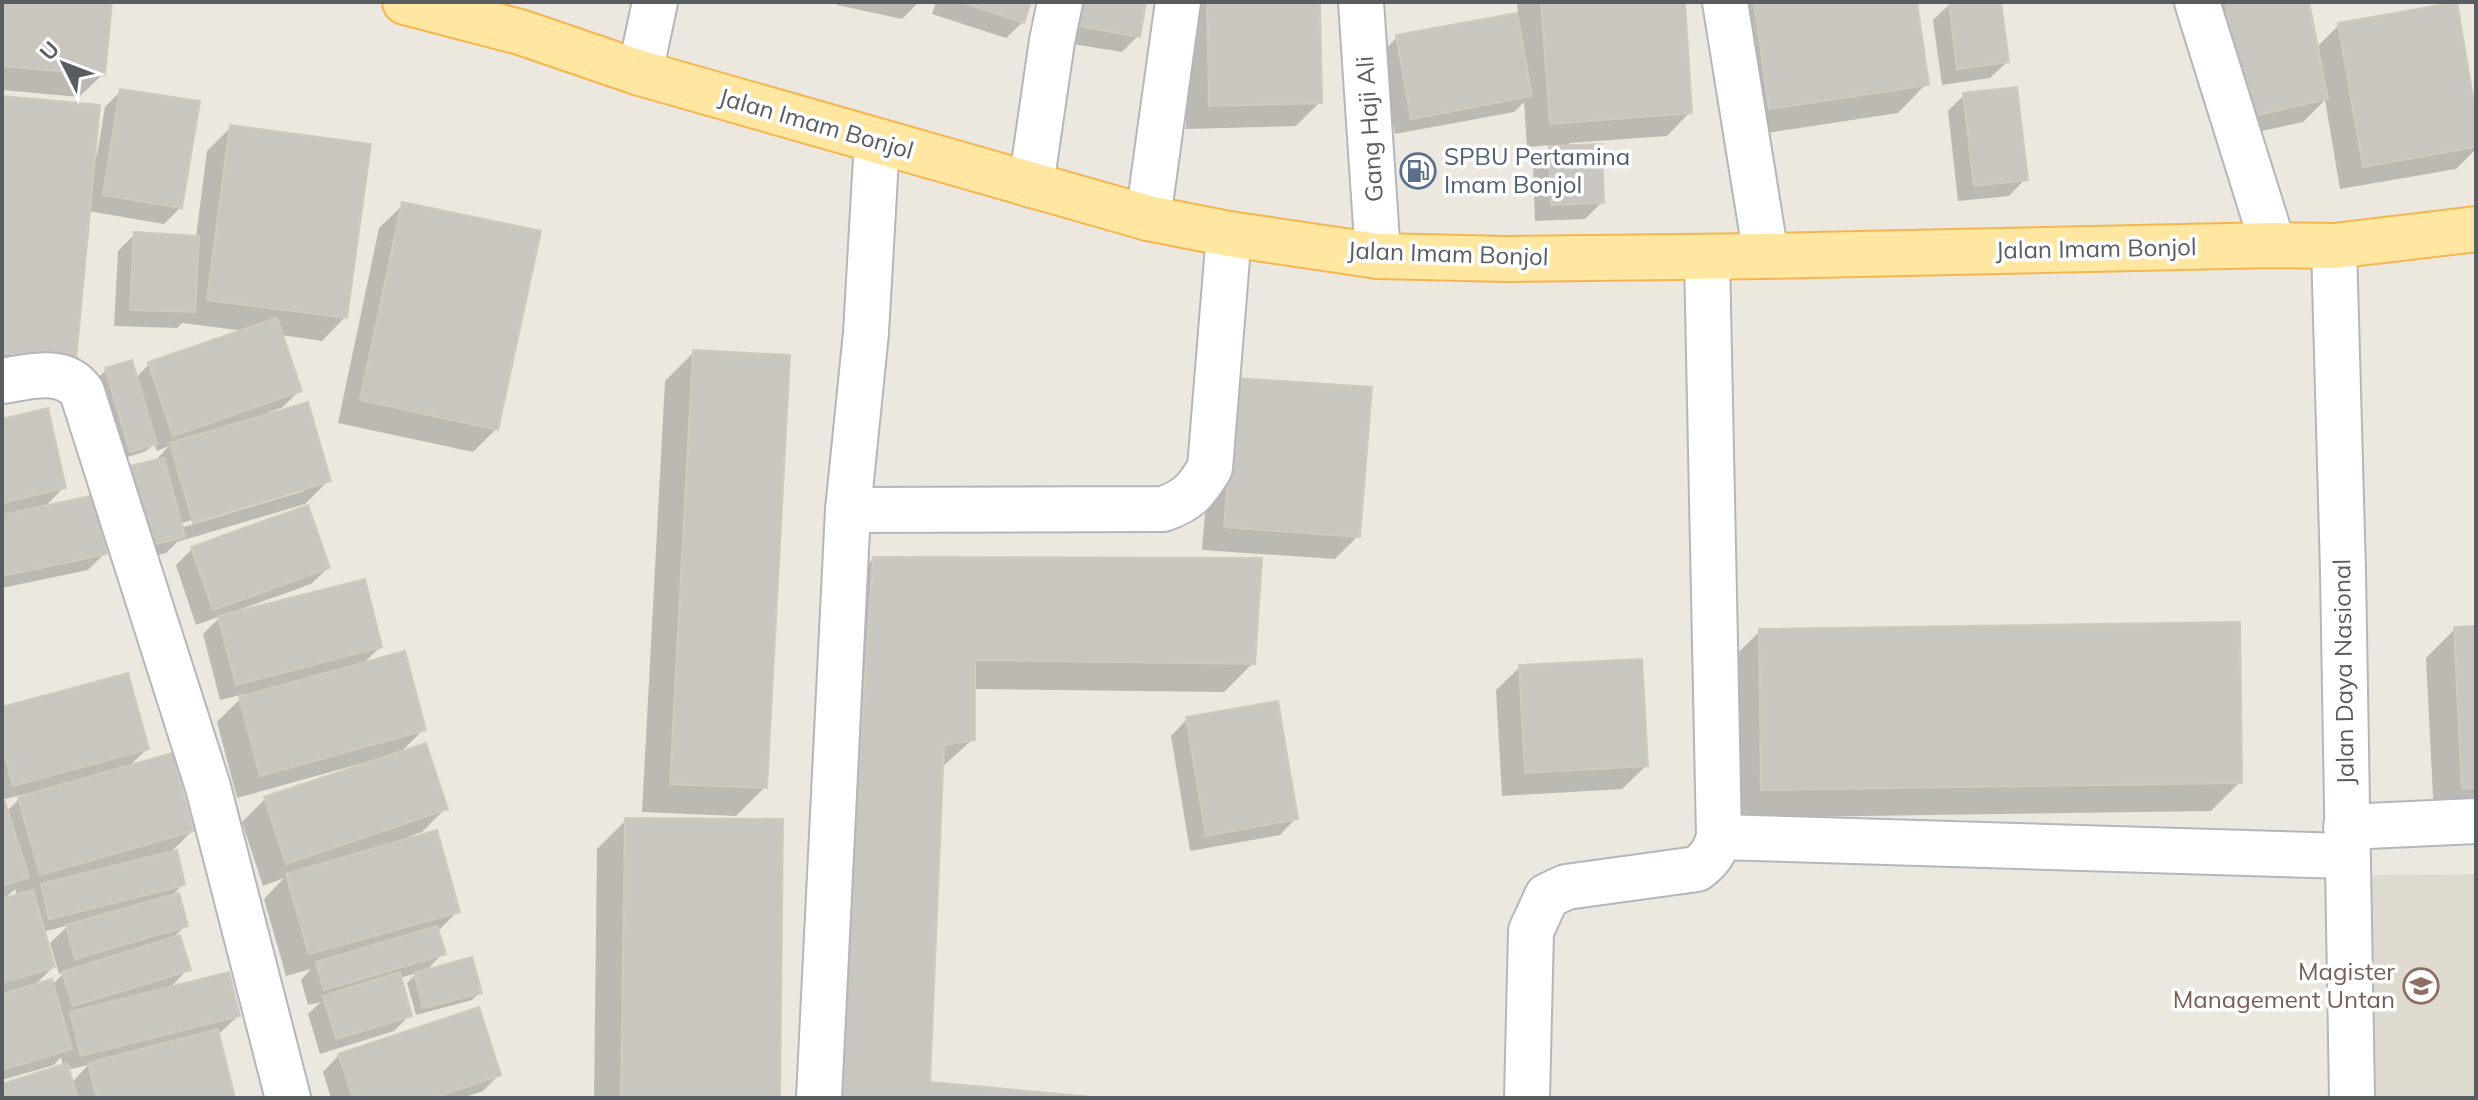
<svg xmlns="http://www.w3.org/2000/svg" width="2478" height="1100" font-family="Mulish,sans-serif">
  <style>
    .education { fill: #dedad0 }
    .shadow { fill: #0003; fill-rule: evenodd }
    .building { fill: #c9c5bf; stroke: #d1c9be; stroke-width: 2 }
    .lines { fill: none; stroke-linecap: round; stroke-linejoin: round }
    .minor-casing { stroke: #b3b7bb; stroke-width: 48 }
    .major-casing { stroke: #f5b650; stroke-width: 48 }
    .minor { stroke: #fff; stroke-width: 44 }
    .major { stroke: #ffe7a2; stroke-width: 44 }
    .labels { text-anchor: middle; stroke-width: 7; stroke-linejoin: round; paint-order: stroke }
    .street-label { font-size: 24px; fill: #585d61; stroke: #fff }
    .service-label { font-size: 24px; fill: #4e5e75; stroke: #fff; text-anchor: start }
    .education-label { font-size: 24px; fill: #785e54; stroke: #fff; text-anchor: end }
  </style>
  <rect width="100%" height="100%" fill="#ece8df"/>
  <polygon class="education" points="2476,874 2476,1098 2372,1098 2361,875"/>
  <g class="shadow">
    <polygon points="2,2 110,2 103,74 79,97 2,90"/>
    <polygon points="837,2 919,2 902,19 837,5"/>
    <polygon points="936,2 1029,2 1023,22 1006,38 932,14"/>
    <polygon points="1069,2 1144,2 1138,36 1122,52 1061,42"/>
    <polygon points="1184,2 1318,2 1320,102 1296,126 1186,129"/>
    <polygon points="1517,2 1683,2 1690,112 1667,136 1569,143 1602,202 1585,219 1535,221 1533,164 1552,145 1527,147 1524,102 1514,112 1395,134 1381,54 1397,37 1518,15"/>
    <polygon points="1722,2 1915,2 1926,84 1898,113 1741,137"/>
    <polygon points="1962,2 1999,2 2007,62 1990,78 1942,85 1933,20 1950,4"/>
    <polygon points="2198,2 2307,2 2316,48 2339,25 2476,127 2476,149 2456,169 2340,189 2325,100 2303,122 2226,139"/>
    <polygon points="121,91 181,207 164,224 88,211 74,359 2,378 2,98 97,155 105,107"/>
    <polygon points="1964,95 2025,179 2009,196 1958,201 1948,111"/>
    <path d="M231,127L345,317L322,341L281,335L299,391L283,407L267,413L329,480L305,504L177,542L166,553L130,562L153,463L169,446L157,451L154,444L146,451L122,459L98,378L106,370L136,378L149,364L245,331L182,323L177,328L114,326L118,251L135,234L196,237L207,151ZM304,487V491L184,527L182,523Z"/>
    <polygon points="403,205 496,429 473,452 338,423 379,228"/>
    <polygon points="694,352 765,787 736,816 642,812 665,381"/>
    <polygon points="1214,403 1358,536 1335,559 1202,550"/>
    <polygon points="2,421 64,487 43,509 105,553 88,570 2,588"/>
    <polygon points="192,549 328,568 311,584 239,610 240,612 380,647 362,665 424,729 398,755 446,808 422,832 408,837 458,911 437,932 443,953 425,972 480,992 472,1000 416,1015 407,983 417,973 399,978 410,1015 394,1031 320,1054 308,1014 321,1002 308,1005 301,980 311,969 286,976 264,899 284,878 263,886 242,822 265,799 364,766 363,763 237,798 217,722 245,694 220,700 203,634 221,616 196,625 176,565"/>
    <polygon points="873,559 1253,663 1224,692 973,689 973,739 941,768 928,1083 1083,1098 811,1098 845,588"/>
    <polygon points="2476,628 2476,815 2434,817 2426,658 2455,629"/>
    <polygon points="1760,631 2240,782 2211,811 1733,818 1731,660"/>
    <polygon points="1520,667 1646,766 1622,789 1502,796 1496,690"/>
    <path d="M2,709L147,749L128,767L192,831L168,855L183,884L170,898L186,925L170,941L188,969L168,990L238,1016L221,1032L217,1033L233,1098H2V1086L63,1067L61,1057L54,1065L2,1080ZM24,794L6,812L2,800ZM15,889L17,896L3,900ZM69,925L50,943L59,974L65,972L52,985L33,987L53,967L43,932ZM88,1065L77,1077L71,1083L67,1070Z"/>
    <polygon points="1187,719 1296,818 1280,835 1190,851 1171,736"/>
    <polygon points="626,820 778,1098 594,1098 597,849"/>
    <polygon points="339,1055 499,1075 483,1091 462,1098 331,1098 323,1072"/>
  </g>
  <g class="building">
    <polygon points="2,2 112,2 105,75 2,66"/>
    <polygon points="961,2 1031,2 1024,23"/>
    <polygon points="1081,2 1146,2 1140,37 1077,26"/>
    <polygon points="1207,2 1320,2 1322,103 1209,106"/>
    <polygon points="1541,2 1685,2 1692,113 1550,124"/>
    <polygon points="1754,2 1917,2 1929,85 1769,109"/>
    <polygon points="1949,2 2001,2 2009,62 1957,69"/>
    <polygon points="2225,2 2309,2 2328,99 2249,117"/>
    <polygon points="2457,2 2476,115 2476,147 2363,167 2338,23"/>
    <polygon points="1517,13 1532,96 1411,119 1396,35"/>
    <polygon points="2017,87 2028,180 1974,186 1963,93"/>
    <polygon points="120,89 200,101 182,208 103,195"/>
    <polygon points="2,96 100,105 76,360 2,353"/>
    <polygon points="230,125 371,144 347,318 207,300"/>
    <polygon points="1602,144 1604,203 1551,205 1549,146"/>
    <polygon points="402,202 541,231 498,430 360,400"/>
    <polygon points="134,232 199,236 195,312 130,310"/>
    <polygon points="277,318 302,391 173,436 148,362"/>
    <polygon points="693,350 790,355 767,788 670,784"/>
    <polygon points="132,360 157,444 130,452 105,368"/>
    <polygon points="1236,378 1372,387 1360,537 1224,527"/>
    <polygon points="308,402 331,481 193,523 170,443"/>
    <polygon points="48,408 66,488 2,503 2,419"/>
    <polygon points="164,458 185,537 146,546 126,467"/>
    <polygon points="95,495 107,554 2,576 2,515"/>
    <polygon points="308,505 330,568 213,610 191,547"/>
    <polygon points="873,557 1262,558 1255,664 975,660 975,740 944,745 930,1082 1104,1098 837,1098"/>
    <polygon points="365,579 382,647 236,685 218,616"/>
    <polygon points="2240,622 2242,783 1761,790 1759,629"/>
    <polygon points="2476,626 2476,788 2462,789 2454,627"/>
    <polygon points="405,651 426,730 260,776 239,697"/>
    <polygon points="1642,659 1648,766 1525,773 1519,665"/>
    <polygon points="128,673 149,749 13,786 2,745 2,707"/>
    <polygon points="1278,701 1298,819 1206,836 1186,717"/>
    <polygon points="426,743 448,809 286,864 264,797"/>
    <polygon points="172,753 194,831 40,875 18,797"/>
    <polygon points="3,796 29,877 2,886 2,797"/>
    <polygon points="625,818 783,819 780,1098 621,1098"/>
    <polygon points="437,830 460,912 309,954 286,874"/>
    <polygon points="177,850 185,885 49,919 41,884"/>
    <polygon points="33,890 55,967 2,983 2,899"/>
    <polygon points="179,893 188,926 75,959 66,925"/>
    <polygon points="437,926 446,954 324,990 316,962"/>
    <polygon points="180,935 191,970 73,1006 62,972"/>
    <polygon points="472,957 482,993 423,1008 414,973"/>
    <polygon points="229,972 240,1016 81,1056 70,1012"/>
    <polygon points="400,972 412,1016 336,1039 323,996"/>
    <polygon points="52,979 72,1049 2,1070 2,994"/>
    <polygon points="479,1007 501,1075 433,1098 353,1098 338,1054"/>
    <polygon points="218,1029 235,1098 97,1098 88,1063"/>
    <polygon points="67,1063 78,1098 2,1098 2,1084"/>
  </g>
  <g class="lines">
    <defs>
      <g id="minor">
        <polyline points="1361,2 1378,256"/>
        <polyline points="1725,2 1766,256"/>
        <polyline points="2197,2 2273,245"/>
        <polyline points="640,73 655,2"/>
        <polyline points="1031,185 1052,41 1060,2"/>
        <polyline points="1148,218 1178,2"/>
        <polyline points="2334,246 2343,572 2352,1098"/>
        <path d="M2,381C29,377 64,366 82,392L208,787L288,1098"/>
        <path d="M848,510L1163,509C1189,500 1196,491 1210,468L1229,234"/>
        <polyline points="2346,827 2476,821"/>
        <polyline points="1719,837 2347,856"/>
        <polyline points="819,1098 848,510 866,333 877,141"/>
        <path d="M1527,1098L1531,931L1547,896L1566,887L1697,869C1709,860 1715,852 1719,837L1707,257"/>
      </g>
      <polyline id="major" points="405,2 520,32 640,73 1148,218 1229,234 1378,256 1507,259 1766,256 2273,245 2334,246 2476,229"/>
    </defs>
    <use href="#minor" class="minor-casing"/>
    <use href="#major" class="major-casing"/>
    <use href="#minor" class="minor"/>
    <use href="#major" class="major"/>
  </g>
  <defs>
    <symbol id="fuel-ring" viewBox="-11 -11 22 22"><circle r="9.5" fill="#fff" stroke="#5c6f8a" stroke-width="1.5"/><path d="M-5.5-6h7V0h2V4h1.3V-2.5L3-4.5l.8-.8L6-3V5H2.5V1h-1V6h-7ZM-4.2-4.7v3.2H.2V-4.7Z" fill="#5c6f8a"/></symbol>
    <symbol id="university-ring" viewBox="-11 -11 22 22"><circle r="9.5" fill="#fff" stroke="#8d6e63" stroke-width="1.5"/><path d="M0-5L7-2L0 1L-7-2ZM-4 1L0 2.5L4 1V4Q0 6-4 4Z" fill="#8d6e63"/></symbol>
  </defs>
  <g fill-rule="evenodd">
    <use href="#fuel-ring" x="1398" y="151" width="40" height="40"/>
    <use href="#university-ring" x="2401" y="966" width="40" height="40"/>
  </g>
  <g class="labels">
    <g class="street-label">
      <text transform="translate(816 124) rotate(16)" y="8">Jalan Imam Bonjol</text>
      <text transform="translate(1370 129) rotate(-94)" y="8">Gang Haji Ali</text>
      <text transform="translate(2096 249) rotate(-1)" y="8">Jalan Imam Bonjol</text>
      <text transform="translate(1448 254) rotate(2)" y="8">Jalan Imam Bonjol</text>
      <text transform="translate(2344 672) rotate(-91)" y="8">Jalan Daya Nasional</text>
    </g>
    <g class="service-label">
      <text x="1444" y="165">SPBU Pertamina<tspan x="1444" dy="28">Imam Bonjol</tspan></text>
    </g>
    <g class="education-label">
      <text x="2395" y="980">Magister<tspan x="2395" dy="28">Management Untan</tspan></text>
    </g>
  </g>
  <rect width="2478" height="1100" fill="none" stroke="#585d61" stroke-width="8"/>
  <g transform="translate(64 64) rotate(312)" stroke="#ffffff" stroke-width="6" paint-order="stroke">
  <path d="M0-6L14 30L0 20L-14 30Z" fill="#585d61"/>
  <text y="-12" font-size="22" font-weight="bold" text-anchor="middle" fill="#585d61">U</text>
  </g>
</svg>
